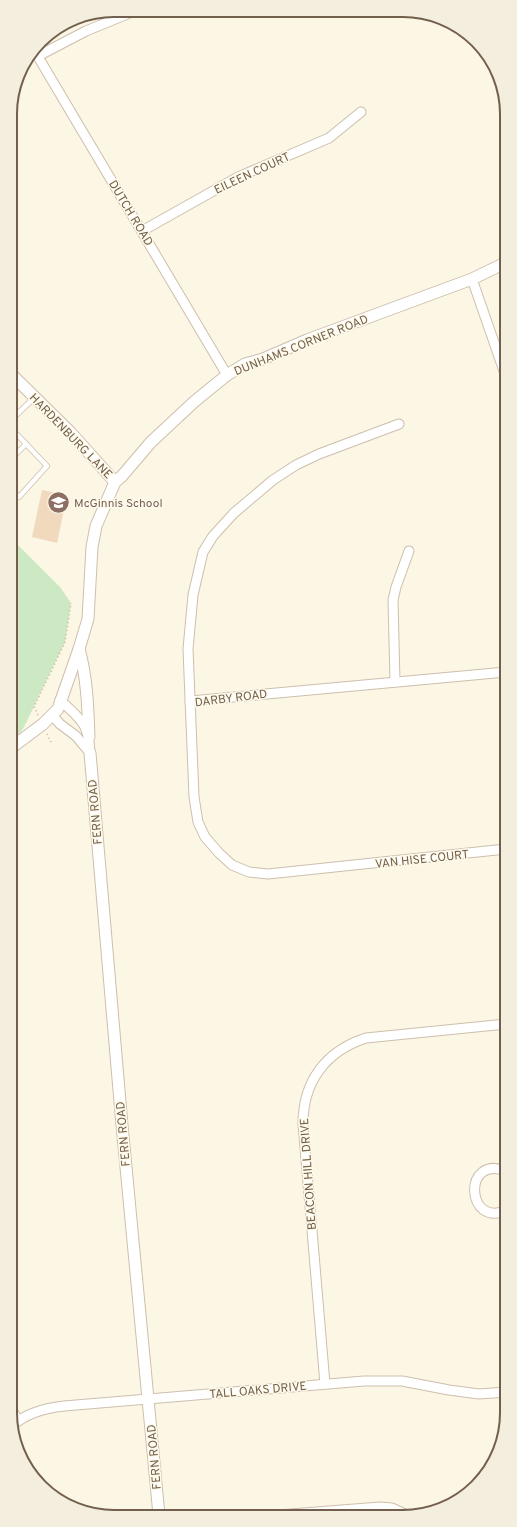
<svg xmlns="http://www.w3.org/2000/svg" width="517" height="1527" font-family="Overpass,sans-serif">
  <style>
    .green { fill: #cde9c4 }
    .building { fill: #f0d9bd }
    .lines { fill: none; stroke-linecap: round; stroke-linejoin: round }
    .service-casing { stroke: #cdbfac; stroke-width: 6 }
    .minor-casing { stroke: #cdbfac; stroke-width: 11 }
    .tertiary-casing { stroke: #cdbfac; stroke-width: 13 }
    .path { stroke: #d5bca0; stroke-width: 2; stroke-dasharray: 1 3; stroke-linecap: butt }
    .service { stroke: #fff; stroke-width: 4.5 }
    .minor { stroke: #fff; stroke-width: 9 }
    .tertiary { stroke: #fff; stroke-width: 11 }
    .labels { text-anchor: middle; stroke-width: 3; stroke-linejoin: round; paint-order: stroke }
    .street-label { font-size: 12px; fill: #735f4b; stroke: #fefaeb }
    .education-label { font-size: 12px; fill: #785e54; stroke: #fefaeb; text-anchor: start }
    .rim { fill: none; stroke: #735f4b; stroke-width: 2 }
  </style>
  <rect width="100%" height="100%" fill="#fcf6e5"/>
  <polygon class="green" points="11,538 60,587 71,603 65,642 25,725 12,747 11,746"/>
  <polygon class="building" points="42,490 67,495 57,543 32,537"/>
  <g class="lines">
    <defs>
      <g id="service">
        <polyline points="11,420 34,398"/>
        <polyline points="11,428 47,466 19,497 11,489"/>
        <polyline points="11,459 26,444"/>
      </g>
      <g id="minor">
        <polyline points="34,50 227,375"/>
        <polyline points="38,56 86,31 137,10"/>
        <polyline points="142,231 238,177 329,138 361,112"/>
        <polyline points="472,279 505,374"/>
        <polyline points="399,424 319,454 296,465 273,480 234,513 213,536 203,552 193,595 188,649 194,797 198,822 205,837 219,853 232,865 249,872 268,874 506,849"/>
        <polyline points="395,682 393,600 396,587 409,551"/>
        <path d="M60,700C81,720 89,723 90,753"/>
        <polyline points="190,701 506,672"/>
        <polyline points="52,715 60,724 76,736 90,753"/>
        <path d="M506,1171C462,1154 466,1229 507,1210"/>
        <path d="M325,1384L303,1124C303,1081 326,1051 366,1038L506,1024"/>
        <polyline points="12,1410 18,1420"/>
        <path d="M12,1426C26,1413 46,1408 64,1406L364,1381H402L449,1390L479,1394L507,1392"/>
        <polyline points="278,1515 380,1507 392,1508 407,1515"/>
      </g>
      <g id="tertiary">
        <polyline points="11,374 71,433 115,482"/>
        <path d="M79,649C87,677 88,708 89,737"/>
        <polyline points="11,748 43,724 58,709 79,649 88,619 92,547 96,526 115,482 122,476 151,442 195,401 227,375 245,364 263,359 307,340 472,279 505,263"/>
        <polyline points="90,753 122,1125 159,1515"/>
      </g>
    </defs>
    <use href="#service" class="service-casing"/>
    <use href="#minor" class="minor-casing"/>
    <use href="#tertiary" class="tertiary-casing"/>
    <g class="path">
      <polyline points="38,715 34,707 65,642 71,603"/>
      <polyline points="47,734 51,742"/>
    </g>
    <use href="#service" class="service"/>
    <use href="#minor" class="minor"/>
    <use href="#tertiary" class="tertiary"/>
  </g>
  <defs>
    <symbol id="school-disc" viewBox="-11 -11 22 22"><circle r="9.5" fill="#8d6e63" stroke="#fefaeb"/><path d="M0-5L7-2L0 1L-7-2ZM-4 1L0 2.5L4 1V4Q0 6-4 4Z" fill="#fff"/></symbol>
  </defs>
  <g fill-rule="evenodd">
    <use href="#school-disc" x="46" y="490" width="25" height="25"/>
  </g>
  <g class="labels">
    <g class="street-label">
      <text transform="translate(252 173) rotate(-25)" y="4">EILEEN COURT</text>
      <text transform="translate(131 213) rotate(59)" y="4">DUTCH ROAD</text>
      <text transform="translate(301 345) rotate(-22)" y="4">DUNHAMS CORNER ROAD</text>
      <text transform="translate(71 436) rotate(46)" y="4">HARDENBURG LANE</text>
      <text transform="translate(231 698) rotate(-7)" y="4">DARBY ROAD</text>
      <text transform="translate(95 812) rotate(-95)" y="4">FERN ROAD</text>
      <text transform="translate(422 859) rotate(-6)" y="4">VAN HISE COURT</text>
      <text transform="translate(123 1134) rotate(-95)" y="4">FERN ROAD</text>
      <text transform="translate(308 1174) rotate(-94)" y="4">BEACON HILL DRIVE</text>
      <text transform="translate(258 1390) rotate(-5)" y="4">TALL OAKS DRIVE</text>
      <text transform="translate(154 1457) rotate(-95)" y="4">FERN ROAD</text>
    </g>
    <g class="education-label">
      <text x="74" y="507">McGinnis School</text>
    </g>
  </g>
  <path d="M0 0H517V1527H0ZM114 17H403A97 97 0 0 1 500 114V1413A97 97 0 0 1 403 1510H114A97 97 0 0 1 17 1413V114A97 97 0 0 1 114 17Z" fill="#f3eede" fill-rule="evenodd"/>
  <path class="rim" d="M114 17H403A97 97 0 0 1 500 114V1413A97 97 0 0 1 403 1510H114A97 97 0 0 1 17 1413V114A97 97 0 0 1 114 17Z"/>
</svg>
